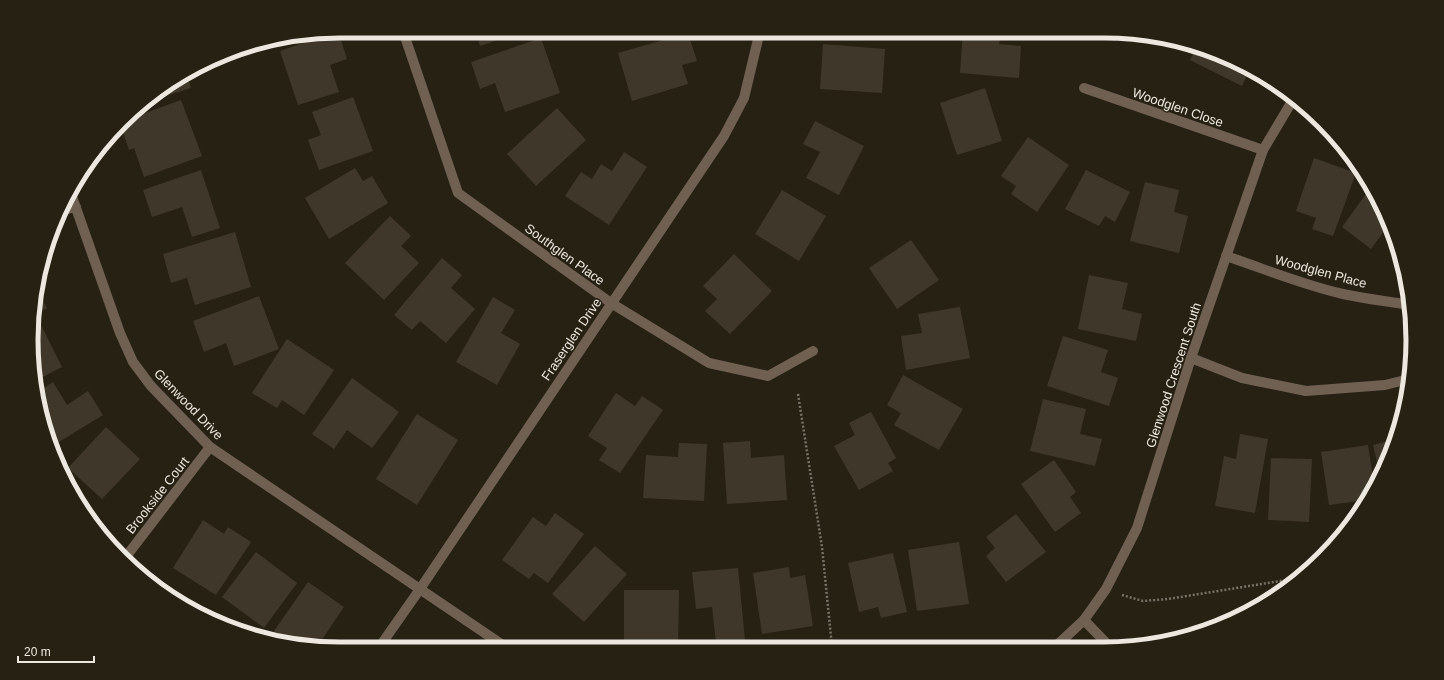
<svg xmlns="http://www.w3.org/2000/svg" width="1444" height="680" font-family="Helvetica,sans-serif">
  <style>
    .building { fill: #3f382a }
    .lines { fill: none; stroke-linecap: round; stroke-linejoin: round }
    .path { stroke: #777267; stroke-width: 2.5; stroke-dasharray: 2 2; stroke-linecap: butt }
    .minor { stroke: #6f6051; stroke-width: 10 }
    .labels { text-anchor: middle; stroke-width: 3; stroke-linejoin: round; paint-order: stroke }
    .street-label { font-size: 13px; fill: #ece8df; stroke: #272114 }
    .rim { fill: none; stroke: #ece8df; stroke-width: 5 }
  </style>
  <rect width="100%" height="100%" fill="#272114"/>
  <g class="building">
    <polygon points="338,31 347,59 330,65 339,92 298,105 280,51"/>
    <polygon points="476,31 524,31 480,46"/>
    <polygon points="963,31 1001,31 999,44 1021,46 1019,78 960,73"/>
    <polygon points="688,33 697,61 682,65 688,84 632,101 618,53"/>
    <polygon points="541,38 560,93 505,112 495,83 480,89 471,62"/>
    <polygon points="823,44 885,49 882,93 820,89"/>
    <polygon points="1196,47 1222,54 1250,69 1242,86 1190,60"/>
    <polygon points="186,72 191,88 143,103"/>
    <polygon points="985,88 1002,141 957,155 940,103"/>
    <polygon points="353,97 373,151 319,170 308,140 321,135 312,112"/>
    <polygon points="181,100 202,156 144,177 134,148 129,150 121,127 126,120"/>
    <polygon points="557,108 586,140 536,186 507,154"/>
    <polygon points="815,121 864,146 839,195 806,178 820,152 803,144"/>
    <polygon points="1028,137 1069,165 1037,212 1011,194 1016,186 1001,176"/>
    <polygon points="624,152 647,167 609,225 565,196 581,172 592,179 601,164 612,171"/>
    <polygon points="1314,158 1356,173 1333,236 1312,229 1316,218 1296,211"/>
    <polygon points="355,168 363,181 372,176 388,203 329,239 305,198"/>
    <polygon points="201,170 220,228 192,237 182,207 152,217 143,190"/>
    <polygon points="1086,170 1130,192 1115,222 1105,216 1099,226 1065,209"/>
    <polygon points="1145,182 1179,190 1174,212 1188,216 1179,253 1130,241"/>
    <polygon points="1371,187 1390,223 1371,249 1342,227"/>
    <polygon points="782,190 826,216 799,261 755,234"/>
    <polygon points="390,216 411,236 401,246 419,263 384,300 345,263"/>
    <polygon points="235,232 251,287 195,305 187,278 171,283 163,254"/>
    <polygon points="911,240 939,280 897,309 869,268"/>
    <polygon points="734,254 772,291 730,334 705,311 717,299 703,286"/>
    <polygon points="442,258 462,275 451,288 475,309 446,343 420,321 412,330 394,315"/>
    <polygon points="1089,275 1128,283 1122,309 1142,314 1136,341 1078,329"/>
    <polygon points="36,287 47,308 33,315 34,307"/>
    <polygon points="259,296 279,349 234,366 226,343 204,352 193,321"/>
    <polygon points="493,297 515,310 501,333 520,344 497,385 456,362"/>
    <polygon points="960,307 970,358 906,370 901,336 922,333 918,314"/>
    <polygon points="39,321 62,367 35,381 31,340 33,324"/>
    <polygon points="1063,336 1108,350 1101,372 1118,378 1109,406 1047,386"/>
    <polygon points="287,339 334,370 304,415 282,400 277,408 252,393"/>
    <polygon points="903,375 963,409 939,450 894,425 901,413 887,405"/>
    <polygon points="352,378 399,412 372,448 347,430 334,449 312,434"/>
    <polygon points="53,382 67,405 88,391 103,415 54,445 37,400 36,393"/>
    <polygon points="616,393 635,406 642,396 663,410 620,473 599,460 607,448 588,436"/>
    <polygon points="1043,399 1086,409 1080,434 1102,439 1095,466 1030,451"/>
    <polygon points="871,412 896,458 888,463 893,471 859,490 834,446 855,435 849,423"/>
    <polygon points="417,414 458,440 417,505 376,479"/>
    <polygon points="106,427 140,459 102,499 68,468"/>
    <polygon points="1240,434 1268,439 1255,513 1215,506 1224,456 1236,459"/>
    <polygon points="1395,439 1390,458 1380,475 1373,445"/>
    <polygon points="750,441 751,458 784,455 787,500 727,504 723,443"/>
    <polygon points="679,443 707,444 704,501 643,498 646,455 678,457"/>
    <polygon points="1368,445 1374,485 1366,500 1329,505 1321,452"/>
    <polygon points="1271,458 1312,459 1309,522 1268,520"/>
    <polygon points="1054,460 1076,492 1070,497 1081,513 1055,532 1021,484"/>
    <polygon points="555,513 584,534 548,583 534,573 529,579 502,560 533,517 546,526"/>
    <polygon points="1016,514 1046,552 1006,582 986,556 995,548 986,537"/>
    <polygon points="203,520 224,534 228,527 251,542 216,595 173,568"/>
    <polygon points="959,542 969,604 917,611 908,550"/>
    <polygon points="595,546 627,574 584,622 552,594"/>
    <polygon points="256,552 297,583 264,628 222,597"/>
    <polygon points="893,553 907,612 881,618 878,607 859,612 848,563"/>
    <polygon points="789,567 790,578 805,575 813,626 762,634 753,573"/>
    <polygon points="738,568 745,640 716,643 712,607 696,609 692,572"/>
    <polygon points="308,582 344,607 317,647 286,644 272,634"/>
    <polygon points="624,590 679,590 678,648 624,648"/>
  </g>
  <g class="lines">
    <g class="path">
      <polyline points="798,394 822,547 832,647"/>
      <polyline points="1122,595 1143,601 1168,599 1299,578"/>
    </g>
    <g class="minor">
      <polyline points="403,31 458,193 611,303 709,363 768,376 813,351"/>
      <polyline points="1084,88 1263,150"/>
      <polyline points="70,191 120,333 133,362 151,386 210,447 507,648"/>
      <polyline points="63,210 76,207"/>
      <path d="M1226,256C1265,269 1303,285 1343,294C1365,299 1387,301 1410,305"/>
      <polyline points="1191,358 1242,378 1306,391 1385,385 1409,379"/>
      <polyline points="125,558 210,447"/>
      <polyline points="1084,620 1109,646"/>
      <polyline points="1055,647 1084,620 1106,589 1137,528 1191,358 1263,150 1294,98"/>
      <polyline points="378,649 420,589 724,136 744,98 760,31"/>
    </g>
  </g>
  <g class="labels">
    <g class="street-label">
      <text transform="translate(1178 107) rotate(19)" y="5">Woodglen Close</text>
      <text transform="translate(565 254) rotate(36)" y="5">Southglen Place</text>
      <text transform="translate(1321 271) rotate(15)" y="5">Woodglen Place</text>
      <text transform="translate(571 339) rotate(-56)" y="5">Fraserglen Drive</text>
      <text transform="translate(1173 375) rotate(-72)" y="5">Glenwood Crescent South</text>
      <text transform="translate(189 404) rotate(46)" y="5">Glenwood Drive</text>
      <text transform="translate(157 495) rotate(-52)" y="5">Brookside Court</text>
    </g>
  </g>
  <path d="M0 0H1444V680H0ZM340 38H1104A302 302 0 0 1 1406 340V340A302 302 0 0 1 1104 642H340A302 302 0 0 1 38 340V340A302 302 0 0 1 340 38Z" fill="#272114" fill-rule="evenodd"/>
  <path class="rim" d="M340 38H1104A302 302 0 0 1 1406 340V340A302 302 0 0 1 1104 642H340A302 302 0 0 1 38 340V340A302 302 0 0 1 340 38Z"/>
  <path d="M18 656v6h76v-6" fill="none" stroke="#ece8df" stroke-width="2"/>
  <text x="24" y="656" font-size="12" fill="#ece8df" stroke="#272114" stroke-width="3" paint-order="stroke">20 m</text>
</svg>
